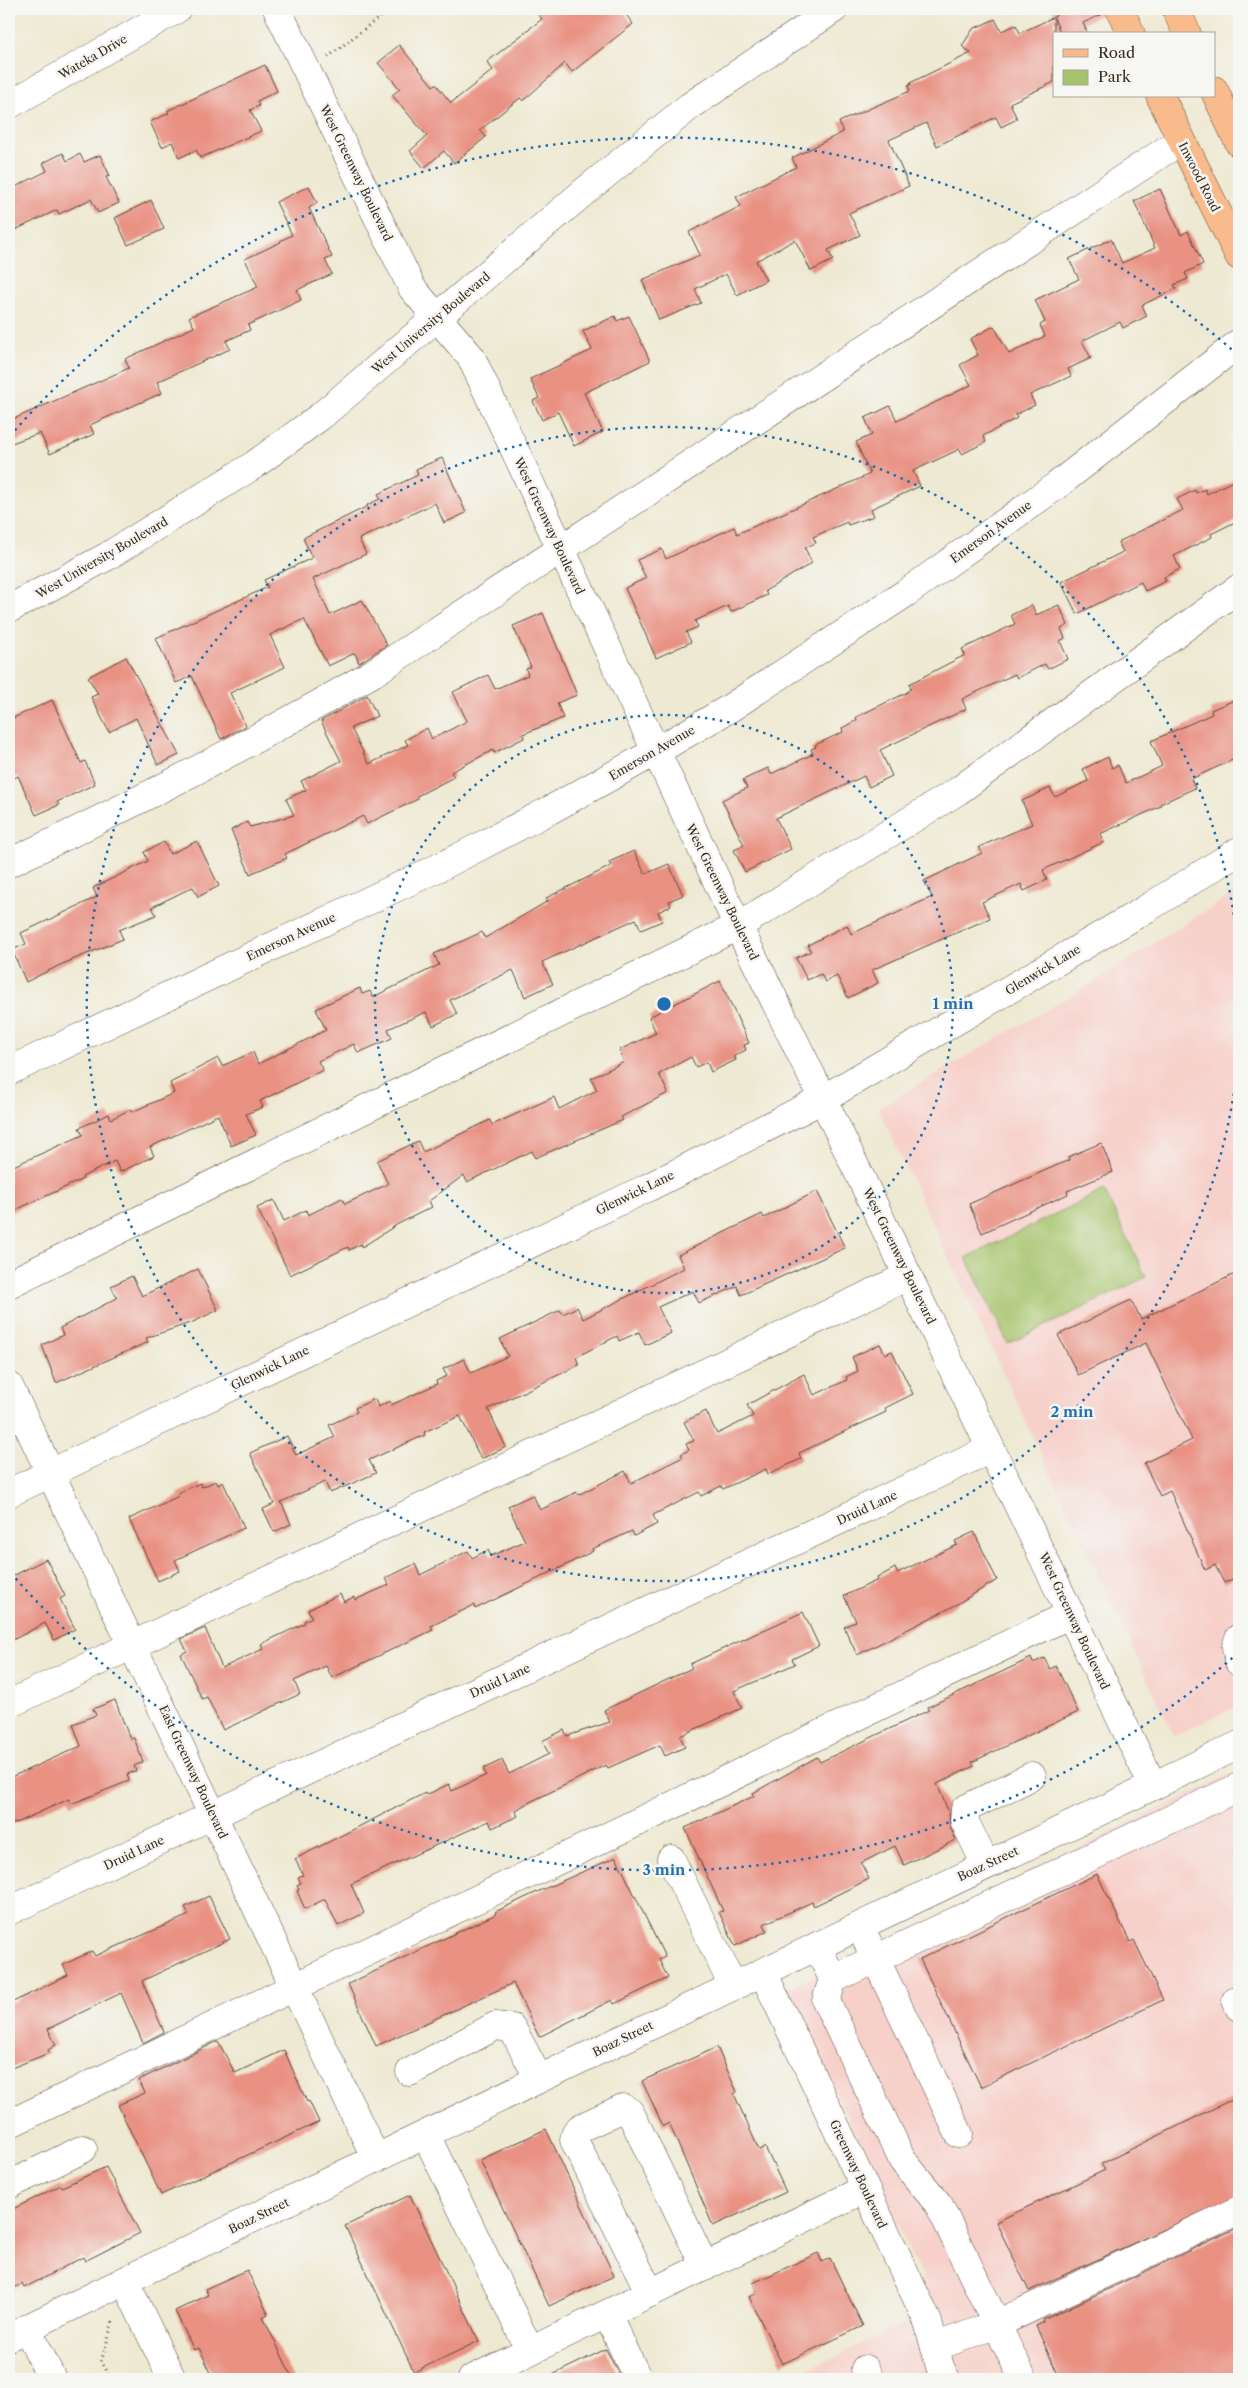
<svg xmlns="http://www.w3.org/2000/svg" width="1248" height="2388" font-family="'Libre Caslon Text',serif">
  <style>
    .built { fill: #f7d0ca }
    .green { fill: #a5c36a; stroke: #707644 }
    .building { fill: #e99183 }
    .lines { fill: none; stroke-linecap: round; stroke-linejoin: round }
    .minor-casing { stroke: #564739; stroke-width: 29 }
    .major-casing { stroke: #564739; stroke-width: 29 }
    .path { stroke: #564739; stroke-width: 3; stroke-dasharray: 1 4; stroke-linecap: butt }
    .minor { stroke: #fff; stroke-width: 28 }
    .major { stroke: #fabb8c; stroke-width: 28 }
    .ring { fill: none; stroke: #1f6fb2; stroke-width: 2.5; stroke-dasharray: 2.5 5 }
    .labels { text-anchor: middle; stroke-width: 5; stroke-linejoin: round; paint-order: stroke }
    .street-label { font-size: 12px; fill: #3b2a1e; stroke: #f6f6f2 }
    .centre { fill: #1f6fb2; stroke: #f6f6f2; stroke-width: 2.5 }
    .ring-label { font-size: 15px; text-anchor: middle; font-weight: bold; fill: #1f6fb2; stroke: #f6f6f2; stroke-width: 5; stroke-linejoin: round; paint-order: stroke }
  </style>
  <rect width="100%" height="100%" fill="#f6f6f2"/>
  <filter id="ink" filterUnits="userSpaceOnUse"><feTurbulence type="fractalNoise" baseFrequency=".02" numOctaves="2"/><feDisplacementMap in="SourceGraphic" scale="10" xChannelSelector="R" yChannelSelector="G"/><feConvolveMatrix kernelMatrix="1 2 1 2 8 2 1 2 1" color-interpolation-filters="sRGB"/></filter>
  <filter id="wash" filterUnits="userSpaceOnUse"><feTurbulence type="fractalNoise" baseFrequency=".0096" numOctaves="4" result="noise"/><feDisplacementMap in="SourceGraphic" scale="20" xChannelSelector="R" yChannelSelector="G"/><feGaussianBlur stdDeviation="1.12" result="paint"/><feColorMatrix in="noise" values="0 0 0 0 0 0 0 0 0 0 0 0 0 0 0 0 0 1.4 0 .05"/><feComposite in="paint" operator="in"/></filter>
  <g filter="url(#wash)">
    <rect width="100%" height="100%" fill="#eee9d2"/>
    <g class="built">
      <polygon points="1239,890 1239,1705 1174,1736 878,1108 1077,992"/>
      <polygon points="1239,1770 1239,2379 788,2379 936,2308 787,1989"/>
    </g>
    <polygon class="green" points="1104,1190 1146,1277 1008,1344 966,1258"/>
    <g id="blocks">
      <g class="building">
        <polygon points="534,9 622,9 633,24 572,72 565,63 523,101 520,98 480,130 486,137 454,163 444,151 424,168 410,151 427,136 392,95 400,89 378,63 399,45 433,86 436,84 451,103 493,70 487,62 542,19"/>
        <polygon points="1052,9 1105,9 1105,13 1083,23 1088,34 1061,34 1054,18 1054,82 1010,103 1017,119 1001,127 996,117 937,146 926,123 889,140 909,186 849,213 860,235 828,250 833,260 811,271 795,240 756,261 766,280 737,295 726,274 695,289 701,303 659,320 642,280 700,255 689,232 741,206 736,197 796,167 792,158 843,132 839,122 910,91 908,86 911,84 910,83 971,53 962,46 973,29 995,19 1001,31 1016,25 1020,33 1056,16"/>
        <polygon points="265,65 277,91 257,101 259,106 250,110 261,131 200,158 196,150 179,158 172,142 162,147 150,122 169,113 167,111"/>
        <polygon points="63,153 67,161 80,154 84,162 100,155 110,176 106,177 119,203 98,213 91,199 59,214 57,210 9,233 9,190 47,171 43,163"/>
        <polygon points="309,186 317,203 309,208 332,257 325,260 332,274 297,290 301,300 248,325 250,330 226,341 230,349 157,382 162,393 90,425 94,434 50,454 40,433 9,444 9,421 129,368 125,359 194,327 189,317 258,287 245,259 281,242 280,241 292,235 276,202"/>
        <polygon points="1160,189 1181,235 1188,231 1203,264 1185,273 1188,279 1174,285 1176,289 1142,305 1147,316 1123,328 1120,322 1082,341 1091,358 1068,369 1071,376 1030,395 1035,405 1015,415 1017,418 983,436 986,442 962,454 960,449 913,471 920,486 871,509 874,516 848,525 847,522 813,537 816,543 805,548 812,563 765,591 767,595 731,612 728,606 695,621 698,627 686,632 691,642 656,658 625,588 646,578 637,560 662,549 666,559 734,527 737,534 870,474 856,442 872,435 865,418 890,406 897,421 971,385 960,365 978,355 970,339 994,326 1009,354 1045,336 1040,325 1045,322 1035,300 1079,279 1069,259 1111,239 1122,263 1155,248 1134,201"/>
        <polygon points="151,200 164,229 128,245 115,218"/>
        <polygon points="615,316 617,321 629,316 650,361 584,393 603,432 574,446 558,412 542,420 533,401 539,398 530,379 592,350 583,331"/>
        <polygon points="442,458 466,513 444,523 435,503 359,539 366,554 313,579 330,615 362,600 387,645 359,663 355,653 328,666 304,619 270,635 285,667 230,693 246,726 221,739 192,676 176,683 156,638 268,587 264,580 312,558 303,538 368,506 367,505 380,499 378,494 418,475 416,469"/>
        <polygon points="1239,478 1239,520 1211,534 1212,537 1174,556 1180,569 1164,577 1166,581 1145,591 1141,582 1077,614 1061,582 1123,552 1118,542 1183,510 1177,499 1195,490 1196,493 1205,489 1207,494"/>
        <polygon points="1032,605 1036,615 1059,605 1068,625 1061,629 1065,638 1060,641 1068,659 1048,669 1045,664 1017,678 1015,674 962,699 966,709 880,750 892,776 869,787 864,776 776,818 791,849 745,872 734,850 744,845 722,800 747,788 743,780 768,768 771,774 813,754 811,749 816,747 815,745 843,732 842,728 857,720 856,717 906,693 911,689 909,684 965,655 962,649 1015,624 1011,615"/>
        <polygon points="543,613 577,695 557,703 563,718 523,734 524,738 494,753 493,750 451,772 454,777 417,796 418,799 367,824 363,816 285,854 287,858 250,874 231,830 247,822 250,827 294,815 286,799 306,790 301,781 341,761 321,721 367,695 377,716 351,728 369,764 408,745 405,740 427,728 432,739 467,721 453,692 488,675 495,689 528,675 526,669 531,667 513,626"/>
        <polygon points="126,657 179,755 158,765 136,718 109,732 91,697 98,694 88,677"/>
        <polygon points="1239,698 1239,757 1191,779 1195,788 1160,804 1161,806 1100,834 1104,842 1043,870 1047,880 1024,891 1021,884 982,902 990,918 872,970 878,983 848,998 837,976 825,982 821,974 807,980 796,958 811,951 808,945 847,925 851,934 932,897 924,881 982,853 979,847 1032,824 1022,801 1050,788 1055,797 1088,781 1083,769 1108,757 1112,768 1118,765 1126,783 1162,766 1151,741 1212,714 1211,710"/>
        <polygon points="52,700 81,763 85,761 95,784 57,802 59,805 36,815 18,776 9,781 9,720"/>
        <polygon points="197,841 219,886 198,897 193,887 152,907 156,915 119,930 123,939 60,965 26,982 12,950 26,944 21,933 97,897 93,888 148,861 144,852 164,842 170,854"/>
        <polygon points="634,851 645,874 669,864 683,895 669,901 671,906 658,912 662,921 641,930 636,919 542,962 553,984 525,997 513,970 450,1000 457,1014 433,1026 426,1012 388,1029 392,1038 358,1053 354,1044 318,1061 323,1070 260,1101 263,1107 246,1114 256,1135 231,1146 218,1115 150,1147 154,1156 120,1172 115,1161 82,1177 83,1179 9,1213 9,1168 83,1135 79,1128 109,1114 111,1119 131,1109 132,1112 174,1093 170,1083 218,1058 222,1066 253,1052 258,1064 326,1030 316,1009 360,988 362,994 370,991 373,997 439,965 434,954 482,932 485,938 548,901 546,898 611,866 609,862"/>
        <polygon points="720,981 749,1043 744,1045 746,1050 734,1056 736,1060 711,1072 707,1062 696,1067 691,1057 659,1074 668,1093 621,1117 623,1120 535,1158 532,1151 467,1182 464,1175 429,1201 432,1207 398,1224 362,1247 361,1244 349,1250 348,1247 290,1275 257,1208 274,1200 284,1221 306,1210 308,1215 342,1198 345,1204 388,1184 377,1161 418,1141 423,1152 490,1120 492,1125 554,1097 559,1109 597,1090 591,1078 624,1062 619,1050 656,1033 649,1017"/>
        <polygon points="1101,1143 1113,1172 1067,1191 1068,1194 982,1233 969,1204 1069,1160 1068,1157"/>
        <polygon points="817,1191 845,1248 741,1295 737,1286 699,1303 693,1291 658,1307 671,1333 645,1345 639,1332 619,1341 617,1336 576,1357 579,1365 488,1409 506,1447 481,1459 460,1416 424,1432 425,1435 369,1460 376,1473 330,1493 325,1482 281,1502 291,1524 274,1532 263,1509 274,1504 250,1453 287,1436 296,1455 335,1437 329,1425 357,1412 355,1408 375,1399 378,1407 390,1401 391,1405 437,1384 436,1381 447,1376 443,1369 464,1359 471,1373 508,1356 500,1339 560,1310 563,1314 577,1307 583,1319 684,1268 678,1255 762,1214 764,1218"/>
        <polygon points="198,1269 218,1310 193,1322 146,1338 148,1342 56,1383 42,1345 63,1335 60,1328 117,1298 111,1286 132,1276 142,1296"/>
        <polygon points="1239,1272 1239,1576 1224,1583 1215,1565 1205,1570 1170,1491 1160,1496 1144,1463 1192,1440 1146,1343 1078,1375 1058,1335 1131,1300 1141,1319"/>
        <polygon points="880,1344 885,1354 892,1351 913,1394 885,1408 886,1412 799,1453 801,1459 768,1474 766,1469 723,1489 721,1486 701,1496 699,1492 653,1515 657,1524 634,1536 632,1531 592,1549 593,1551 562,1567 475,1609 474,1605 431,1626 433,1630 332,1678 326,1666 294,1681 300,1694 223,1730 207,1697 202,1699 181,1654 187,1651 181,1639 205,1628 222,1668 263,1649 261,1644 305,1623 304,1621 312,1617 308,1610 340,1594 344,1602 354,1597 355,1600 389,1585 386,1578 415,1564 420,1575 468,1551 472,1558 488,1550 491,1556 525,1541 508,1506 533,1495 540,1510 577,1492 578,1495 625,1471 631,1483 683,1457 681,1454 689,1450 686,1444 694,1441 684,1422 706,1411 717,1434 753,1416 747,1405 804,1374 814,1395 847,1380 846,1377 858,1371 852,1357"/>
        <polygon points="216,1481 218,1485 223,1482 244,1528 175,1560 180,1571 158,1581 129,1519 179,1496 178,1493 200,1483 202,1487"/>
        <polygon points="974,1532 997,1580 952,1607 857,1655 844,1627 856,1621 844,1596 878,1580 877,1578 895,1568 897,1573 957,1545 955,1541"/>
        <polygon points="46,1559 65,1596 60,1599 75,1629 54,1640 45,1623 9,1642 9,1578"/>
        <polygon points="803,1612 819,1646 792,1659 795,1664 734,1691 742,1708 680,1736 685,1747 665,1756 660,1745 608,1768 606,1765 524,1805 515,1811 518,1816 492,1828 489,1821 351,1884 364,1913 338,1926 325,1899 305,1909 297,1891 299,1890 297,1885 301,1883 298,1877 303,1875 295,1859 425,1793 426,1795 449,1784 452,1791 486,1775 483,1769 502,1760 509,1774 549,1754 542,1741 564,1730 567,1736 610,1722 604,1710 692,1668 690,1664"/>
        <polygon points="1031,1658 1033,1663 1044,1658 1050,1669 1056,1666 1078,1712 972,1762 974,1766 937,1784 949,1813 950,1827 956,1840 904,1865 895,1846 861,1863 869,1879 814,1906 812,1902 764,1924 767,1931 735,1946 719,1912 723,1911 685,1828 754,1796 753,1793 817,1757 820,1762 929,1710 928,1707"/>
        <polygon points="115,1700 130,1739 134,1738 143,1762 134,1766 136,1771 127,1774 129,1781 71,1804 69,1799 9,1826 9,1778 81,1746 73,1724 96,1715 93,1709"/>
        <polygon points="616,1857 665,1957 659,1960 668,1978 614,2004 612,2000 539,2037 513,1983 376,2046 348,1984 496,1914 495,1912 535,1893"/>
        <polygon points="1097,1874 1130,1942 1134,1940 1163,2000 981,2087 920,1959"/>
        <polygon points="209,1896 230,1939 142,1981 164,2032 143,2043 121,1993 48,2029 56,2045 48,2050 49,2053 9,2069 9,2004 68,1975 63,1965 92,1951 95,1956 189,1915 185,1907"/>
        <polygon points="218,2041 235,2073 284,2050 307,2102 309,2101 319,2122 161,2195 118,2105 145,2093 139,2080"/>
        <polygon points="717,2047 737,2092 734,2094 759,2150 765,2147 786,2192 713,2226 669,2123 663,2126 642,2081"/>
        <polygon points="1239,2096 1239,2195 1029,2291 996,2222 1105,2170 1101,2164"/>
        <polygon points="546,2129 614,2276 549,2306 480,2160"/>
        <polygon points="106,2167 140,2233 85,2261 83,2257 24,2288 22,2284 9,2290 9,2211 61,2185 62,2187"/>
        <polygon points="410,2195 479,2341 414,2372 345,2226"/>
        <polygon points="1239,2227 1239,2379 1060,2379 1036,2326 1044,2322 1043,2320"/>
        <polygon points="818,2253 822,2262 830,2258 863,2326 782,2364 749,2297 757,2293 753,2283"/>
        <polygon points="247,2270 268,2314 263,2317 293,2379 214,2379 199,2348 194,2350 175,2311 208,2295 205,2289"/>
        <polygon points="606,2349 621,2379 544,2379"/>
      </g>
    </g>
  </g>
  <g filter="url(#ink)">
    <use href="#blocks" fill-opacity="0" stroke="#564739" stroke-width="1"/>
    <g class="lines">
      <defs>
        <g id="minor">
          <polyline points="277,9 412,288 471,357 738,926 823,1099 1153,1786"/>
          <polyline points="9,105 177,9"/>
          <polyline points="9,609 108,556 254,465 321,416 585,191 690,106 834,9"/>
          <path d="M9,863C133,805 254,742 373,673L1180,141"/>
          <polyline points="9,1071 444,865 550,810 655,752 730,708 906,593 1056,486 1239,343"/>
          <polyline points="9,1284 738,926 958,791 1239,588"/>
          <polyline points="9,1386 376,2159"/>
          <polyline points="9,1493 647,1188 823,1099 1146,909 1239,851"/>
          <polyline points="1239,1638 1236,1647 1239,1662"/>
          <polyline points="9,1704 908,1276"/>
          <polyline points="671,1859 733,1986"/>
          <polyline points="986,1865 964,1820 965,1809 1032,1776"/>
          <polyline points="9,1911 991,1449"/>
          <polyline points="867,1941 959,2134"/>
          <polyline points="817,1946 833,1979 826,2001 903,2161 939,2205 1023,2379"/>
          <polyline points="763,1972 928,2322 940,2367 946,2379"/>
          <polyline points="833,1979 1239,1787"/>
          <polyline points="1236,2000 1239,2007"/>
          <polyline points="410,2072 495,2026 512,2028 539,2079"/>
          <polyline points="9,2124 1071,1614"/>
          <polyline points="426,2135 530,2351"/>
          <polyline points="9,2185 83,2149"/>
          <polyline points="125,2281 172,2379"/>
          <polyline points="650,2293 574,2140 576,2132 580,2128 623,2108 630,2112 705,2267"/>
          <polyline points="607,2314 638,2379"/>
          <polyline points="27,2328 52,2379"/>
          <polyline points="9,2337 539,2079 1239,1745"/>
          <polyline points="935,2347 997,2324 1239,2210"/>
          <polyline points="865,2369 870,2379"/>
          <polyline points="472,2379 865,2189"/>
        </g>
        <g id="major">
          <polyline points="1120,9 1131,34"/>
          <polyline points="1176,9 1187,34"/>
          <polyline points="1214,90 1239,143"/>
          <polyline points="1160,96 1239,256"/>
        </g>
      </defs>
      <use href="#minor" class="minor-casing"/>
      <use href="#major" class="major-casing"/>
      <g class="path">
        <polyline points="328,57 390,9"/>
        <polyline points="110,2379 101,2362 113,2321"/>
      </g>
      <use href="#minor" class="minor"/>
      <use href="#major" class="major"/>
    </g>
  </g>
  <g class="ring">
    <circle cx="664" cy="1004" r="289"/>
    <path d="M1239 1049A577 577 0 1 1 1239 959"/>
    <path d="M1238 1653A866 866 0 0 1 10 1572M10 436A866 866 0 0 1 1238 355"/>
  </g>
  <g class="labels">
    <g class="street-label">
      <text transform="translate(93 57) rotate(-30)" y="4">Wateka Drive</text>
      <text transform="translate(356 173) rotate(64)" y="4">West Greenway Boulevard</text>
      <text transform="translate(1199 177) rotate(63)" y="4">Inwood Road</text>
      <text transform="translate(431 323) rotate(-40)" y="4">West University Boulevard</text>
      <text transform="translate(549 526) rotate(65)" y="4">West Greenway Boulevard</text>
      <text transform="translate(991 532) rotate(-36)" y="4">Emerson Avenue</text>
      <text transform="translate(102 558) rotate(-30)" y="4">West University Boulevard</text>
      <text transform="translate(652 753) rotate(-30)" y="4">Emerson Avenue</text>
      <text transform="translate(722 892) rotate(64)" y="4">West Greenway Boulevard</text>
      <text transform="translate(291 937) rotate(-25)" y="4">Emerson Avenue</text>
      <text transform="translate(1043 970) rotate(-31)" y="4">Glenwick Lane</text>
      <text transform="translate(635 1193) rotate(-26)" y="4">Glenwick Lane</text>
      <text transform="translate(899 1256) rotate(64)" y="4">West Greenway Boulevard</text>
      <text transform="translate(270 1368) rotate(-26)" y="4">Glenwick Lane</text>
      <text transform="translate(867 1508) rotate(-25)" y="4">Druid Lane</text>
      <text transform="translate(1074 1621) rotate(65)" y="4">West Greenway Boulevard</text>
      <text transform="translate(500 1681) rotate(-25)" y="4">Druid Lane</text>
      <text transform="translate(193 1772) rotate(65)" y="4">East Greenway Boulevard</text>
      <text transform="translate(134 1853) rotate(-25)" y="4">Druid Lane</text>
      <text transform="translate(988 1864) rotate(-25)" y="4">Boaz Street</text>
      <text transform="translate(623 2039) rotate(-26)" y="4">Boaz Street</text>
      <text transform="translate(858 2174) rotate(65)" y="4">Greenway Boulevard</text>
      <text transform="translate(259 2216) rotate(-26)" y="4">Boaz Street</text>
    </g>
  </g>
  <circle cx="664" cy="1004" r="8" class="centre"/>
  <g class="ring-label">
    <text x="953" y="1009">1 min</text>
    <text x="1072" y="1417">2 min</text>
    <text x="664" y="1875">3 min</text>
  </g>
  <rect width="1248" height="2388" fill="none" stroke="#f6f6f2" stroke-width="30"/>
  <rect x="1053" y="32" width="162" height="65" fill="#f6f6f2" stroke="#aba49d"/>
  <rect x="1063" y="49" width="25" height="8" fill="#fabb8c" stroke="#aba49d"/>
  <text x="1098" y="58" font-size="15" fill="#3b2a1e">Road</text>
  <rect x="1063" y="70" width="25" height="15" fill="#a5c36a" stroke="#aba49d"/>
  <text x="1098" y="82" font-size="15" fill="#3b2a1e">Park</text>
</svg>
